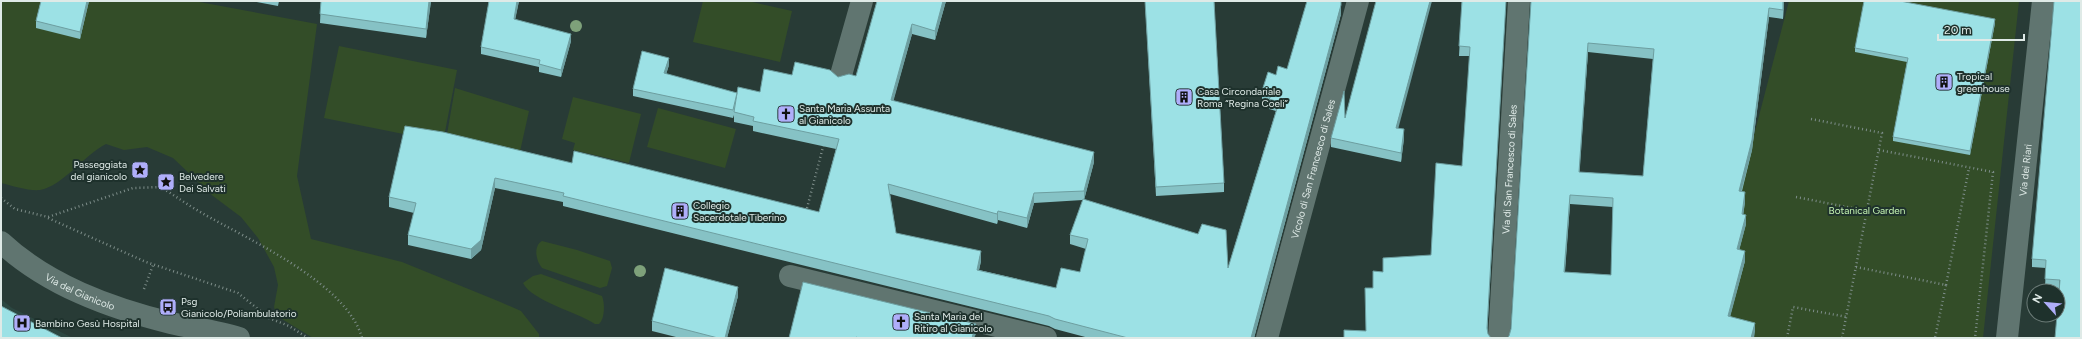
<svg xmlns="http://www.w3.org/2000/svg" width="2082" height="339" font-family="Figtree,sans-serif">
  <style>
    .built { fill: #2c4741 }
    .green { fill: #334d28 }
    .lines { fill: none; stroke-linecap: round; stroke-linejoin: round }
    .path { stroke: #7e8e8a; stroke-width: 2.5; stroke-dasharray: 1 3; stroke-linecap: butt }
    .minor { stroke: #607570; stroke-width: 22 }
    .tree { fill: #7ea17a }
    .wall { fill: #86c2c5; fill-rule: evenodd }
    .shaded-wall { fill: #6d9ea0 }
    .building { fill: #9ce1e5; stroke: #6d9ea0; fill-rule: evenodd }
    .labels { text-anchor: middle; stroke-width: 4; stroke-linejoin: round; paint-order: stroke }
    .poi-label { font-size: 10px; fill: #dfeae7; stroke: #1e312c; text-anchor: start }
    .street-label { font-size: 10px; fill: #dfeae7; stroke: #1e312c }
    .park-label { font-size: 10px; fill: #c5f4b2; stroke: #1e312c }
  </style>
  <rect width="100%" height="100%" fill="#283b36"/>
  <polygon class="built" points="1,299 12,308 73,338 1,338"/>
  <g class="green">
    <path d="M1,1H194L317,24L297,176L311,239L402,262L498,301L521,311L539,334V338H313L277,316L274,307L278,285L274,267L258,238L241,217L213,196L173,158L147,147L124,150L106,144C84,155 63,186 40,190C28,191 13,186 1,183Z"/>
    <polygon points="703,1 748,1 792,11 780,62 693,42"/>
    <polygon points="1789,1 2019,1 1983,338 1701,338"/>
    <polygon points="339,46 457,70 443,142 324,118"/>
    <polygon points="455,88 529,111 519,156 446,140"/>
    <polygon points="573,97 641,114 629,163 573,150 575,143 562,139"/>
    <polygon points="658,108 736,129 725,168 647,147"/>
    <path d="M542,241L577,250L610,261L612,268L607,286L600,288L542,268C536,261 533,246 542,241Z"/>
    <path d="M541,274L602,296C605,303 605,319 599,324H595C577,312 532,301 523,283L533,276Z"/>
  </g>
  <g class="lines">
    <g class="path">
      <polyline points="1811,119 1882,133 1842,338"/>
      <polyline points="1879,150 1993,172 1975,338"/>
      <polyline points="1796,197 1867,211"/>
      <path d="M1,198L15,209L48,217L133,188L161,187C175,196 188,205 202,213C249,240 347,283 362,338"/>
      <polyline points="806,212 824,143"/>
      <polyline points="48,218 146,262 238,293 269,318 289,326 308,338"/>
      <polyline points="1856,267 1946,285 1935,338"/>
      <polyline points="1946,285 1969,168"/>
      <polyline points="144,289 153,265"/>
      <polyline points="1787,338 1793,307 1847,317"/>
    </g>
    <g class="minor">
      <polyline points="841,75 862,1"/>
      <path id="s1" d="M1,242C47,285 110,308 171,323C193,328 217,331 239,338"/>
      <polyline points="790,276 1046,338"/>
      <path id="s2" d="M1267,338L1358,1"/>
      <path id="s3" d="M1499,338L1519,1"/>
      <path id="s4" d="M2007,338L2043,1"/>
    </g>
  </g>
  <g class="tree">
    <circle cx="576" cy="26" r="6"/>
    <circle cx="640" cy="271" r="6"/>
  </g>
  <g class="wall">
    <polygon points="41,1 89,1 80,39 36,28 36,21"/>
    <polygon points="252,1 279,1 278,6"/>
    <polygon points="321,1 431,1 426,38 320,23"/>
    <polygon points="489,1 519,1 515,19 571,41 561,77 539,72 539,67 481,54 481,47"/>
    <path d="M877,1H946L935,40L912,34L893,101L1094,162L1084,200L1228,268L1276,111L1269,109V105L1262,101V91L1276,75L1287,69L1341,14L1254,338H1089L1055,329L1049,326L563,206V202L495,188L481,250L471,259L408,245V235L414,213L389,207V197L572,163L819,212L836,149L753,131V126L734,122V115L733,118L633,96V89L669,65L666,74L737,93L760,92L792,75L838,77L856,76ZM890,194L997,224L998,220L1027,228L1034,203L1083,200L1070,235V244L1086,249L1080,272L1056,288L979,270L981,261L896,233Z"/>
    <polygon points="1145,1 1214,1 1224,183 1224,192 1156,196"/>
    <polygon points="1462,1 1506,1 1487,330 1366,331 1373,288 1383,272 1431,255 1462,166 1470,56 1459,56"/>
    <path d="M1531,1H1784L1783,19L1769,17L1752,150L1742,191L1745,202L1743,215L1746,224L1739,250L1745,261L1730,316L1755,332L1509,336L1511,329ZM1588,52L1653,59L1643,176L1579,172ZM1570,204L1613,207L1611,275L1565,272Z"/>
    <polygon points="2081,1 2059,288 2045,287 2046,268 2032,267 2032,259"/>
    <polygon points="1995,23 1970,155 1893,141 1893,137 1907,62 1855,52 1855,48"/>
    <polygon points="1345,118 1399,128 1404,138 1401,162 1331,147 1331,138"/>
    <polygon points="738,296 727,338 680,338 652,331 652,321"/>
  </g>
  <g class="shaded-wall">
    <polygon points="87,1 89,1 80,39 80,32"/>
    <polygon points="429,1 431,1 426,38 426,29"/>
    <polygon points="517,1 519,1 514,26 514,19"/>
    <polygon points="943,1 946,1 935,40 935,31"/>
    <polygon points="1430,1 1432,1 1396,137 1396,128"/>
    <polygon points="1506,1 1487,337 1487,328"/>
    <polygon points="1783,1 1784,1 1783,19"/>
    <polygon points="1341,5 1341,14 1254,338 1251,338"/>
    <polygon points="1769,8 1769,17 1752,150 1739,200 1739,191"/>
    <polygon points="1995,19 1995,23 1970,155 1970,151"/>
    <polygon points="912,24 912,34 891,110 891,100"/>
    <polygon points="571,34 571,41 561,77 561,70"/>
    <polygon points="1588,43 1588,52 1579,181 1579,172"/>
    <polygon points="669,58 669,65 664,81 664,73"/>
    <polygon points="1404,129 1404,138 1401,162 1401,153"/>
    <polygon points="1094,152 1094,162 1084,200 1084,191"/>
    <polygon points="495,178 495,188 481,250 471,259 471,249"/>
    <polygon points="1745,192 1745,202 1742,224 1742,214"/>
    <polygon points="1034,193 1034,203 1027,228 1027,218"/>
    <polygon points="1570,195 1570,204 1564,281 1564,272"/>
    <polygon points="998,211 998,220 997,224 997,214"/>
    <polygon points="1746,215 1746,224 1737,259 1737,249"/>
    <polygon points="981,251 981,261 977,279 977,270"/>
    <polygon points="1745,251 1745,261 1728,325 1728,316"/>
    <polygon points="738,287 738,296 727,338 725,338"/>
    <polygon points="1755,323 1755,332 1754,338 1751,338"/>
    <polygon points="976,324 976,334 974,338 972,338"/>
  </g>
  <g class="building">
    <polygon points="41,1 87,1 80,32 36,21"/>
    <polygon points="321,1 429,1 426,29 320,14"/>
    <polygon points="489,1 517,1 514,19 571,34 561,70 539,64 540,60 481,47"/>
    <polygon points="877,1 943,1 935,31 912,24 891,100 1094,152 1084,191 1034,193 1027,218 998,211 997,214 888,184 896,233 981,251 977,270 1056,288 1061,268 1080,272 1088,239 1070,235 1083,199 1198,234 1202,224 1226,230 1228,268 1279,102 1269,99 1271,96 1262,91 1268,72 1276,75 1278,66 1287,69 1307,1 1341,1 1341,5 1251,338 1128,338 1055,319 1049,316 563,196 564,193 495,178 481,240 471,249 408,235 416,203 389,197 405,126 443,132 572,163 574,151 819,212 839,139 753,121 754,117 734,112 738,87 760,92 764,69 792,75 795,62 830,70 838,77 849,74 856,76"/>
    <polygon points="1145,1 1214,1 1224,183 1156,187"/>
    <polygon points="1376,1 1430,1 1396,128 1404,129 1401,153 1331,138 1344,91 1345,118"/>
    <polygon points="1462,1 1506,1 1487,328 1488,334 1491,338 1344,338 1344,330 1366,331 1365,288 1373,288 1373,271 1383,272 1383,258 1431,255 1436,163 1462,166 1470,47 1459,46"/>
    <path d="M1531,1H1783V10L1769,8L1752,140L1739,191L1745,192L1742,214L1746,215L1737,249L1745,251L1728,316L1755,323L1751,338H1507L1509,336L1511,329ZM1588,43L1654,49L1643,176L1579,172ZM1570,195L1613,198L1611,275L1564,272Z"/>
    <polygon points="1864,1 1900,1 1995,19 1970,151 1893,137 1908,58 1855,48"/>
    <polygon points="2054,1 2081,1 2081,338 2055,338 2057,315 2058,315 2058,304 2060,280 2045,279 2046,260 2032,259"/>
    <polygon points="642,51 669,58 664,73 737,93 733,110 633,89"/>
    <polygon points="665,268 738,287 725,338 718,338 652,321"/>
    <polygon points="803,282 976,324 972,338 858,338 856,337 856,338 789,338"/>
    <polygon points="1,306 62,338 1,338"/>
  </g>
  <defs>
    <symbol id="building-square" viewBox="-11 -11 22 22"><rect x="-9" y="-9" width="18" height="18" rx="4" fill="#afaefa" stroke="#1e312c"/><path d="M-4-6H4V6H1V3H-1V6H-4ZM-2.5-4.3h1.7v1.8h-1.7ZM.8-4.3h1.7v1.8H.8ZM-2.5-1h1.7V.8h-1.7ZM.8-1h1.7V.8H.8Z" fill="#111"/></symbol>
    <symbol id="church-square" viewBox="-11 -11 22 22"><rect x="-9" y="-9" width="18" height="18" rx="4" fill="#afaefa" stroke="#1e312c"/><path d="M-1.2-6h2.4v3.5h3.3v2.4h-3.3V6h-2.4V-.1h-3.3v-2.4h3.3Z" fill="#111"/></symbol>
    <symbol id="sight-square" viewBox="-11 -11 22 22"><rect x="-9" y="-9" width="18" height="18" rx="4" fill="#afaefa" stroke="#1e312c"/><path d="M0-6L1.8-2.2L6-1.7L2.9 1.2L3.7 5.4L0 3.3L-3.7 5.4L-2.9 1.2L-6-1.7L-1.8-2.2Z" fill="#111"/></symbol>
    <symbol id="bus-square" viewBox="-11 -11 22 22"><rect x="-9" y="-9" width="18" height="18" rx="4" fill="#afaefa" stroke="#1e312c"/><path d="M-5-6H5V4H4V6H2V4H-2V6H-4V4H-5ZM-3.5-4V0h7V-4ZM-3.5 1.2v1.5H-2V1.2ZM2 1.2v1.5H3.5V1.2Z" fill="#111"/></symbol>
    <symbol id="hospital-square" viewBox="-11 -11 22 22"><rect x="-9" y="-9" width="18" height="18" rx="4" fill="#afaefa" stroke="#1e312c"/><path d="M-5-5h3v3.5h4V-5h3V5h-3V1.5h-4V5h-3Z" fill="#111"/></symbol>
  </defs>
  <g fill-rule="evenodd">
    <use href="#building-square" x="1934" y="72" width="20" height="20"/>
    <use href="#building-square" x="1174" y="87" width="20" height="20"/>
    <use href="#church-square" x="776" y="104" width="20" height="20"/>
    <use href="#sight-square" x="130" y="160" width="20" height="20"/>
    <use href="#sight-square" x="156" y="172" width="20" height="20"/>
    <use href="#building-square" x="670" y="201" width="20" height="20"/>
    <use href="#bus-square" x="158" y="297" width="20" height="20"/>
    <use href="#church-square" x="891" y="312" width="20" height="20"/>
    <use href="#hospital-square" x="12" y="313" width="20" height="20"/>
  </g>
  <g class="labels">
    <g class="poi-label">
      <text x="1957" y="80">Tropical<tspan x="1957" dy="12">greenhouse</tspan></text>
      <text x="1197" y="95">Casa Circondariale<tspan x="1197" dy="12">Roma “Regina Coeli”</tspan></text>
      <text x="799" y="112">Santa Maria Assunta<tspan x="799" dy="12">al Gianicolo</tspan></text>
      <text x="127" y="168" text-anchor="end">Passeggiata<tspan x="127" dy="12">del gianicolo</tspan></text>
      <text x="179" y="180">Belvedere<tspan x="179" dy="12">Dei Salvati</tspan></text>
      <text x="693" y="209">Collegio<tspan x="693" dy="12">Sacerdotale Tiberino</tspan></text>
      <text x="181" y="305">Psg<tspan x="181" dy="12">Gianicolo/Poliambulatorio</tspan></text>
      <text x="914" y="320">Santa Maria del<tspan x="914" dy="12">Ritiro al Gianicolo</tspan></text>
      <text x="35" y="327">Bambino Gesù Hospital</text>
    </g>
    <g class="street-label">
      <text dy="4" stroke="none"><textPath href="#s3" startOffset="169">Via di San Francesco di Sales</textPath></text>
      <text dy="4" stroke="none"><textPath href="#s2" startOffset="175">Vicolo di San Francesco di Sales</textPath></text>
      <text dy="4" stroke="none"><textPath href="#s4" startOffset="169">Via dei Riari</textPath></text>
      <text dy="4" stroke="none"><textPath href="#s1" startOffset="94">Via del Gianicolo</textPath></text>
    </g>
    <g class="park-label">
      <text x="1867" y="214">Botanical Garden</text>
    </g>
  </g>
  <rect width="2082" height="339" fill="none" stroke="#dfeae7" stroke-width="4"/>
  <g transform="translate(2046 303) rotate(297)"><circle r="19" fill="#1e312c" stroke="#6b7b77"/>
  <path d="M0-3L7 15L0 10L-7 15Z" fill="#afaefa"/>
  <text y="-6" font-size="11" font-weight="bold" text-anchor="middle" fill="#dfeae7">N</text>
  </g>
  <path d="M1938 34v6h86v-6" fill="none" stroke="#dfeae7" stroke-width="2"/>
  <text x="1944" y="34" font-size="12" fill="#dfeae7" stroke="#1e312c" stroke-width="3" paint-order="stroke">20 m</text>
</svg>
